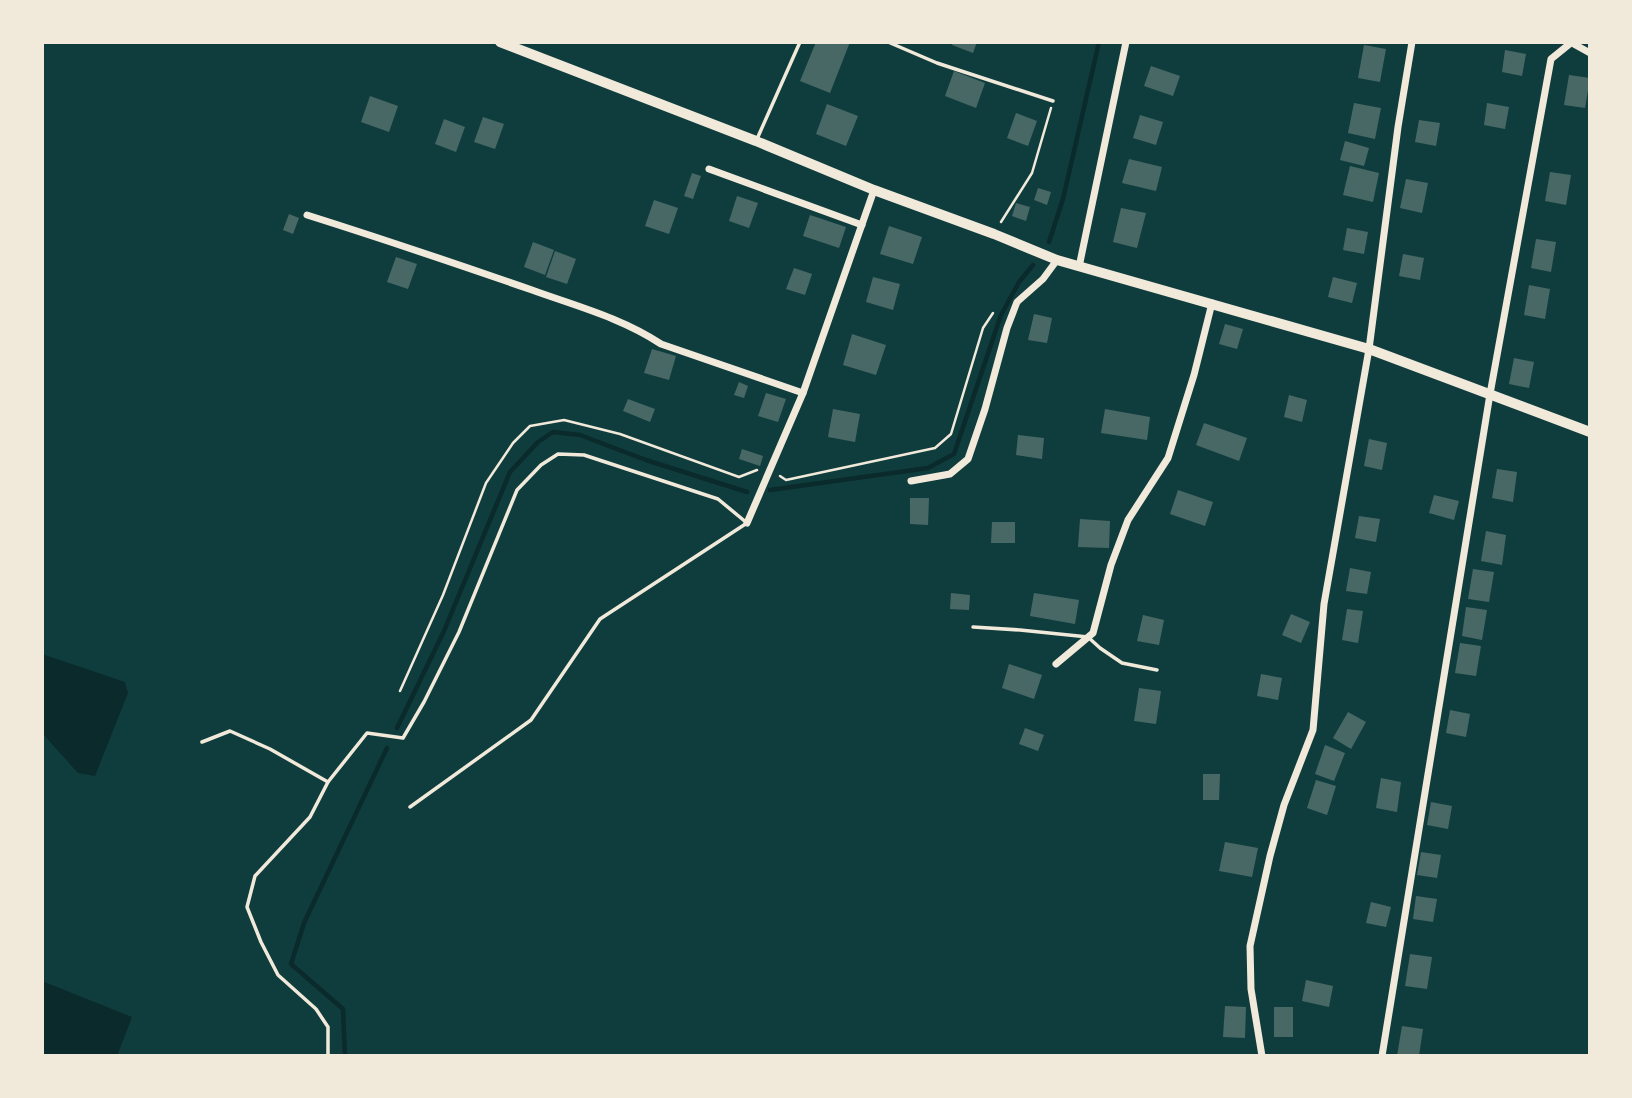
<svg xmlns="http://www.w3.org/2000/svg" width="1632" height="1098" font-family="'Fira Sans Condensed',sans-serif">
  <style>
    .water { fill: #0a2a2b }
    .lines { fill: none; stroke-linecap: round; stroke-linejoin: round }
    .stream { stroke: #0a2a2b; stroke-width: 4.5 }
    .building { fill: #486865 }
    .path { stroke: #f1e9da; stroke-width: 2.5 }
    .service { stroke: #f1e9da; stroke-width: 3.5 }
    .minor { stroke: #f1e9da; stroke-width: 7 }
    .secondary { stroke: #f1e9da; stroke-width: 10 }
  </style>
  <rect width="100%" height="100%" fill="#0f3d3e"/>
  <g class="water">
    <polygon points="42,654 125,682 128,693 95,776 78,773 42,733"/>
    <polygon points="42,981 132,1017 117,1056 42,1056"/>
  </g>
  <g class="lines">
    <g class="stream">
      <polyline points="1049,242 1063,199 1099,42"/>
      <polyline points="770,490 928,468 954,454 1001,315 1019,282 1033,265"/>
      <polyline points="397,728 444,631 510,472 538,442 553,432 580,435 646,460 747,492"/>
      <polyline points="345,1056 343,1009 291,964 304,923 387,748"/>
    </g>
  </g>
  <g class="building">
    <polygon points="816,42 850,42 830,93 800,81"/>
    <polygon points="953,42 977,42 973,53 952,45"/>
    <polygon points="1364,45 1386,49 1380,82 1358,78"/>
    <polygon points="1505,50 1526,54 1522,76 1502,72"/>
    <polygon points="1151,66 1180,76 1173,96 1144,86"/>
    <polygon points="954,71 985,83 976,108 945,96"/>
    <polygon points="1569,75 1590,78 1585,108 1564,105"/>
    <polygon points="370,96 398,106 389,132 361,122"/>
    <polygon points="1354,103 1381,108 1375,139 1348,133"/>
    <polygon points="1487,103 1509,107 1505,129 1484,125"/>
    <polygon points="827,104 858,116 846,146 816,134"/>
    <polygon points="1016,113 1037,121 1028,146 1007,138"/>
    <polygon points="1140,115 1163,122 1156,145 1133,138"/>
    <polygon points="483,117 504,124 495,149 474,142"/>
    <polygon points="444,119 465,127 456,152 435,144"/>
    <polygon points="1419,120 1440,123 1436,146 1415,142"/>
    <polygon points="1345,141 1369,148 1364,166 1340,160"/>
    <polygon points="1129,159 1162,167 1156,191 1122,183"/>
    <polygon points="1350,166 1379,173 1373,202 1343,195"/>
    <polygon points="1550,172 1571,175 1566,205 1545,201"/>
    <polygon points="692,173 701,176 693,199 684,196"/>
    <polygon points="1406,179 1428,183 1422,213 1400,208"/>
    <polygon points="1038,188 1051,192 1047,205 1034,200"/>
    <polygon points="737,196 758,203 749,228 729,221"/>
    <polygon points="654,200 678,208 669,234 645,226"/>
    <polygon points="1016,203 1030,207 1026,221 1012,216"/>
    <polygon points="1121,208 1146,213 1137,248 1113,242"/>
    <polygon points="289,214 299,218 293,234 283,230"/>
    <polygon points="810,215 846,227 839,248 803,236"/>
    <polygon points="889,226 922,237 913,264 880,254"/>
    <polygon points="1347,228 1368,232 1364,254 1343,250"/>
    <polygon points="1536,239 1556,242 1551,272 1531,268"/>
    <polygon points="533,242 554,250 545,275 524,267"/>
    <polygon points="555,251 576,259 567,284 546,277"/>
    <polygon points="1403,254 1424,258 1420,280 1399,276"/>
    <polygon points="396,257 417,264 408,289 387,282"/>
    <polygon points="794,268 812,274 805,295 786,289"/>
    <polygon points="873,277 900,284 893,310 866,302"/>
    <polygon points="1333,277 1357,283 1352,303 1328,297"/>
    <polygon points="1529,285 1550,289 1545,319 1524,315"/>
    <polygon points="1034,314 1052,318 1047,343 1028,340"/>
    <polygon points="1225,324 1243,329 1237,349 1219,344"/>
    <polygon points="852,334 886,345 876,375 843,365"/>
    <polygon points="652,349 676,356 669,380 644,373"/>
    <polygon points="1514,358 1534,362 1529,388 1509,384"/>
    <polygon points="739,382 748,386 744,398 734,395"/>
    <polygon points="766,393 786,399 778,422 758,416"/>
    <polygon points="1289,395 1307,400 1302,422 1284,417"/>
    <polygon points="628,399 655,409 650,422 623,411"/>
    <polygon points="833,409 860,414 855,442 828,437"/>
    <polygon points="1105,409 1150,417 1147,440 1101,433"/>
    <polygon points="1204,423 1247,438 1239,461 1196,445"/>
    <polygon points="1018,435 1044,438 1042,459 1016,455"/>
    <polygon points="1369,439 1387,443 1382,470 1364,466"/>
    <polygon points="742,449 763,456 760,466 739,459"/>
    <polygon points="1497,469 1517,472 1513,502 1492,498"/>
    <polygon points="1178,490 1213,502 1205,526 1170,514"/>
    <polygon points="1434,495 1459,501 1454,520 1429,513"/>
    <polygon points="910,498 929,498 928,525 910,524"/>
    <polygon points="1359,516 1380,519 1376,542 1355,538"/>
    <polygon points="1080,519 1110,521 1109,548 1078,547"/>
    <polygon points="992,522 1015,522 1015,543 991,543"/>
    <polygon points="1486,531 1506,535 1502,565 1481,561"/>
    <polygon points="1350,568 1371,572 1367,594 1346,591"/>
    <polygon points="1473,569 1494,572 1489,602 1468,599"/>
    <polygon points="951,593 970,595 969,610 950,609"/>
    <polygon points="1034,593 1079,600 1075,624 1030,616"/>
    <polygon points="1466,607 1487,610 1482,640 1462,636"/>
    <polygon points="1347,609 1363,611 1358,643 1342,640"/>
    <polygon points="1291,614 1310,622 1301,643 1282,635"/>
    <polygon points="1143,615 1164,620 1159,645 1137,641"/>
    <polygon points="1460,643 1481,646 1476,676 1455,673"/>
    <polygon points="1009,664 1042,675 1034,699 1002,688"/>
    <polygon points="1261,674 1282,678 1278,700 1257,696"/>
    <polygon points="1139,688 1161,691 1156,724 1134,721"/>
    <polygon points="1450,710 1470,714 1466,737 1446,733"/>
    <polygon points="1348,712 1366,722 1351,749 1333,738"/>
    <polygon points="1025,728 1044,735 1038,751 1019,744"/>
    <polygon points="1325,745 1345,753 1334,781 1315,774"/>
    <polygon points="1203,774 1220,774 1219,800 1203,800"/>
    <polygon points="1381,778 1401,782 1397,812 1376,808"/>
    <polygon points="1316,780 1336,786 1327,815 1307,808"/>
    <polygon points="1431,802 1452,806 1448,829 1427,825"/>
    <polygon points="1225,842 1258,848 1252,877 1219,871"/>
    <polygon points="1421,852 1441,855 1437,878 1417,875"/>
    <polygon points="1416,896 1437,899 1433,922 1413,919"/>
    <polygon points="1371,902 1391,907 1386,927 1366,923"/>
    <polygon points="1410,954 1432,957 1427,989 1405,986"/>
    <polygon points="1306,980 1333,986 1329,1007 1302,1001"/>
    <polygon points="1225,1006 1246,1007 1245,1038 1223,1037"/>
    <rect x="1274" y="1007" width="19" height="30"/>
    <polygon points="1402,1026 1423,1029 1419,1056 1397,1056"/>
  </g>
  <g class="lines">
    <g class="path">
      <polyline points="1001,222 1032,173 1051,108"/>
      <polyline points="780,476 786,480 935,448 951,434 983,328 993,313"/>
      <polyline points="400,691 443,595 486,483 513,443 530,426 564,420 620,434 739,477 757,470"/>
    </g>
    <g class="service">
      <polyline points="888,42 937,63 1053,101"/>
      <polyline points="757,139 800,42"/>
      <polyline points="973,627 1020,630 1088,637 1100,648 1122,663 1157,670"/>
      <polyline points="202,742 230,731 270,749 328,782"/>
      <polyline points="328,1056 328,1027 316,1009 278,975 261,942 247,907 255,876 310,817 328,782 367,733 403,738 424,702 459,632 517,490 541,465 558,454 584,455 718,499 747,523 600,619 531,720 410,807"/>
    </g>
    <g class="minor">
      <polyline points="1572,43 1590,53"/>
      <polyline points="709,169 862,225"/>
      <path d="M307,215C383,239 457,264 532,290C576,306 622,318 661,344L803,393"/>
      <polyline points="1079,267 1126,42"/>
      <polyline points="911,481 950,474 968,459 985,409 1007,328 1017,302 1043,279 1057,260"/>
      <polyline points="747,523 803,393 874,190"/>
      <polyline points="1056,664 1093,633 1111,565 1128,520 1168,458 1194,375 1212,303"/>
      <polyline points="1262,1056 1251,989 1250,946 1270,856 1284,805 1313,730 1324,604 1369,349 1398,127 1412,42"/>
      <polyline points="1382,1056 1490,394 1551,59 1572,42"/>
    </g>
    <polyline class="secondary" points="500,42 756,141 874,190 994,234 1057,260 1369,349 1590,432"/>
  </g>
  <rect width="1632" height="1098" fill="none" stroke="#f1e9da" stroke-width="88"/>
</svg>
